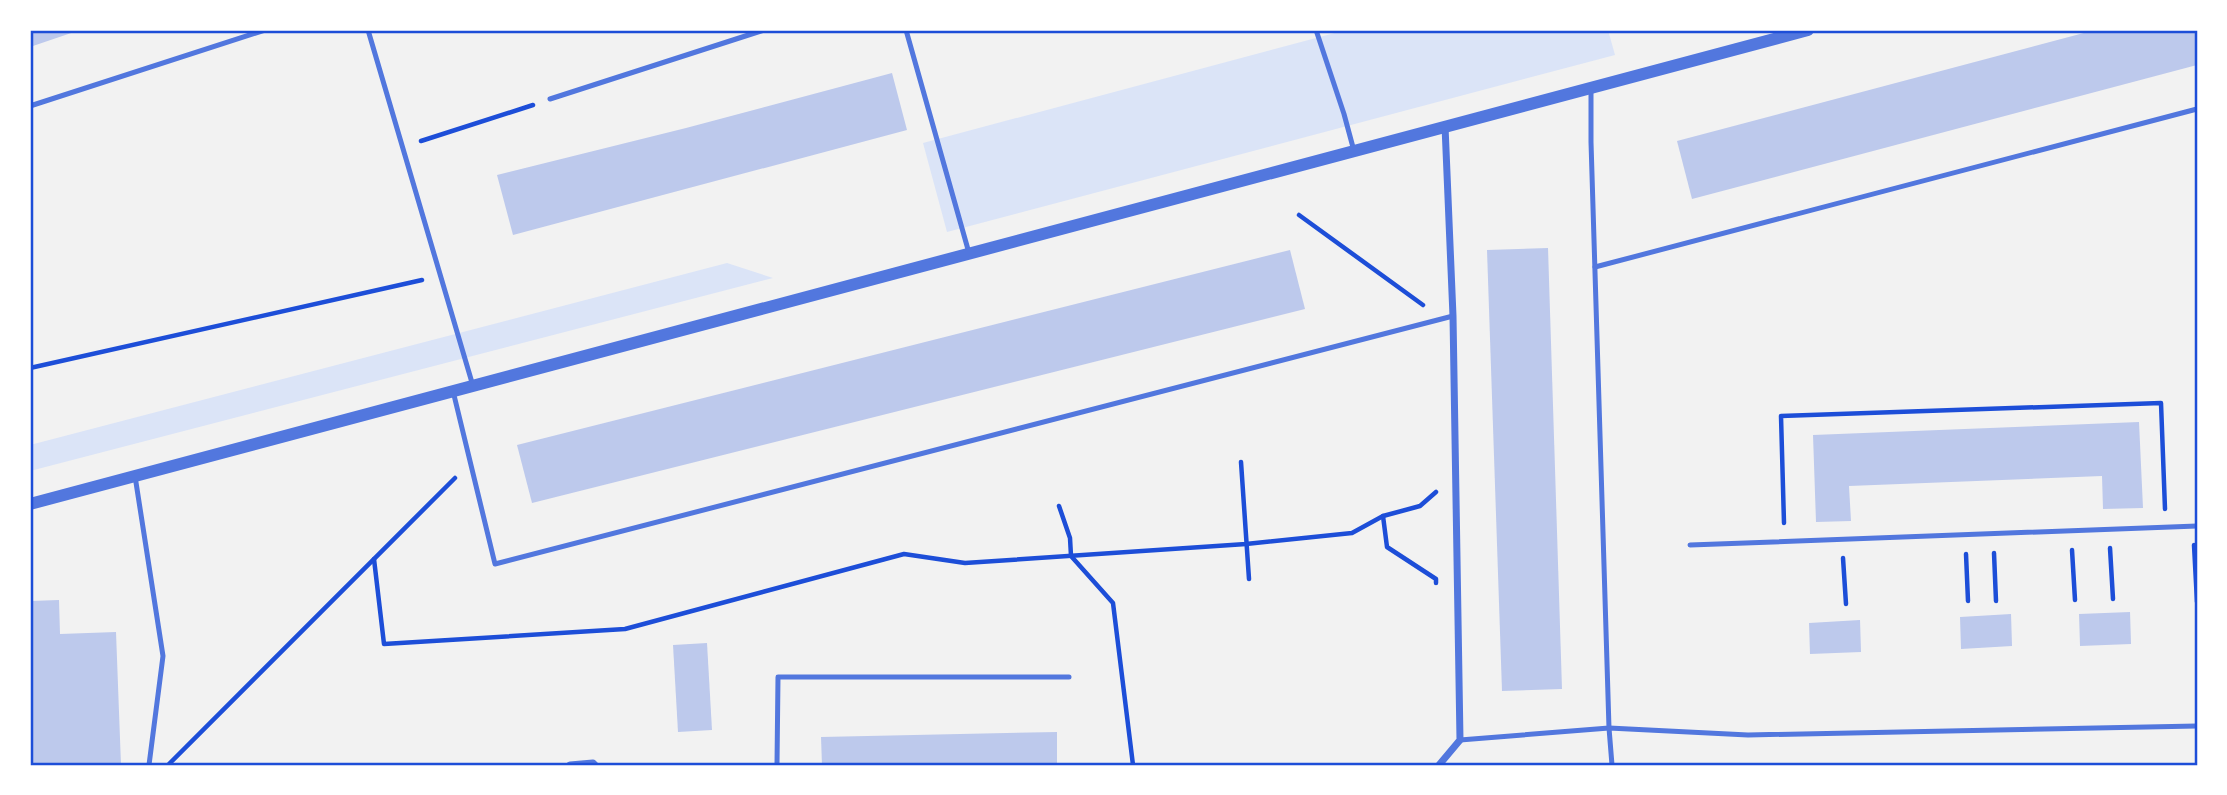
<svg xmlns="http://www.w3.org/2000/svg" width="2227" height="795" font-family="Helvetica,sans-serif">
  <style>
    .green { fill: #dbe4f7 }
    .building { fill: #bdc9ec }
    .lines { fill: none; stroke-linecap: round; stroke-linejoin: round }
    .path { stroke: #1d4ed8; stroke-width: 4.5 }
    .service { stroke: #5277de; stroke-width: 5 }
    .minor { stroke: #5277de; stroke-width: 7 }
    .tertiary { stroke: #5277de; stroke-width: 12 }
    .neatline { fill: none; stroke: #1d4ed8; stroke-width: 2.5 }
  </style>
  <rect width="100%" height="100%" fill="#f2f2f2"/>
  <g class="green">
    <polygon points="1346,30 1608,30 1615,55 947,232 923,143"/>
    <polygon points="727,263 773,278 30,471 30,445"/>
  </g>
  <g class="building">
    <polygon points="30,30 80,30 30,47"/>
    <polygon points="2095,30 2197,30 2197,65 1692,199 1677,141"/>
    <polygon points="892,73 907,130 513,235 497,175 686,128"/>
    <polygon points="1548,248 1562,689 1502,691 1487,250"/>
    <polygon points="1290,250 1305,309 532,503 517,445"/>
    <polygon points="2139,422 2143,508 2103,509 2102,476 1849,486 1851,521 1816,522 1813,435"/>
    <polygon points="59,600 60,634 116,632 121,765 30,765 30,601"/>
    <polygon points="2130,612 2131,644 2080,646 2079,614"/>
    <polygon points="2011,614 2012,646 1961,649 1960,617"/>
    <polygon points="1860,620 1861,652 1810,654 1809,623"/>
    <polygon points="707,643 712,730 678,732 673,645"/>
    <polygon points="1057,732 1057,765 822,765 821,737"/>
  </g>
  <g class="lines">
    <g class="path">
      <polyline points="421,141 533,105"/>
      <polyline points="1299,215 1423,305"/>
      <polyline points="30,368 422,280"/>
      <polyline points="1241,462 1249,579"/>
      <polyline points="1059,506 1070,538 1071,556 1113,603 1133,765"/>
      <polyline points="1383,516 1387,547 1436,579 1436,583"/>
      <polyline points="1784,523 1781,416 2161,403 2165,509"/>
      <polyline points="2194,545 2197,602"/>
      <polyline points="2110,548 2113,599"/>
      <polyline points="2072,550 2075,600"/>
      <polyline points="1994,553 1996,601"/>
      <polyline points="1966,554 1968,601"/>
      <polyline points="1843,558 1846,604"/>
      <polyline points="374,559 384,644 625,629 904,554 965,563 1246,544 1352,533 1383,516 1420,506 1436,492"/>
      <polyline points="169,764 455,478"/>
    </g>
    <g class="service">
      <polyline points="368,30 473,386"/>
      <polyline points="906,30 969,253"/>
      <polyline points="1316,30 1344,114 1354,151"/>
      <polyline points="550,99 764,30"/>
      <polyline points="30,106 265,30"/>
      <polyline points="1595,267 2197,109"/>
      <polyline points="453,391 495,564 1453,316"/>
      <polyline points="135,476 163,656 149,765"/>
      <polyline points="1690,545 2197,526"/>
      <polyline points="1460,740 1609,728 1591,142 1591,90"/>
      <polyline points="777,765 778,677 1069,677"/>
      <polyline points="1612,765 1609,728 1748,735 2197,726"/>
    </g>
    <g class="minor">
      <polyline points="570,765 593,763 595,765"/>
      <polyline points="1439,765 1460,740 1453,316 1445,126"/>
    </g>
    <polyline class="tertiary" points="30,504 1808,30"/>
  </g>
  <rect width="2227" height="795" fill="none" stroke="#ffffff" stroke-width="63"/>
  <rect x="32" y="32" width="2164" height="732" class="neatline"/>
</svg>
